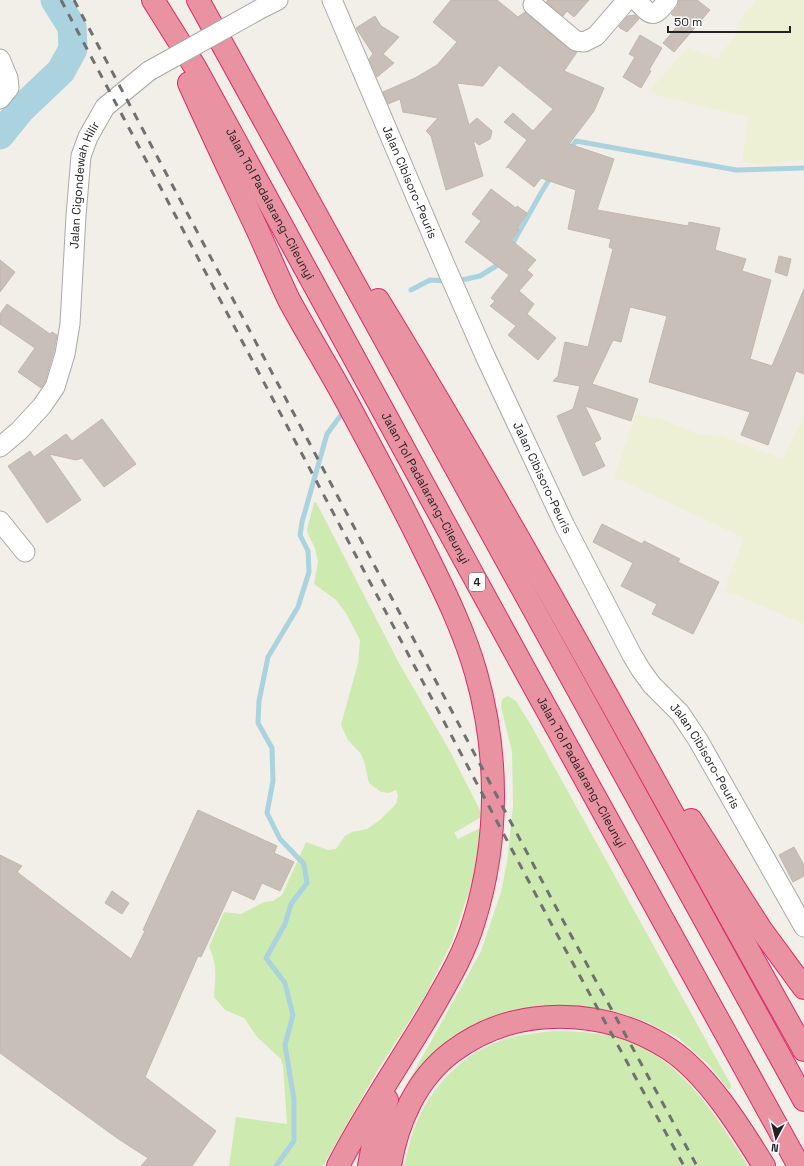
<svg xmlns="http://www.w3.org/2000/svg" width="804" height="1166" font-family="'Space Grotesk',sans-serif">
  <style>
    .farmland { fill: #eef0d5 }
    .grass { fill: #cdebb0 }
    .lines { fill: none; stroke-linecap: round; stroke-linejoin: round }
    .stream { stroke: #aad3df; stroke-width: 5 }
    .river { stroke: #aad3df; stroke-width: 29 }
    .building { fill: #c7bfb8; stroke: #c4b6ab }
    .minor-casing { stroke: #a9a9a9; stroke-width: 21 }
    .highway-casing { stroke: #dc2a67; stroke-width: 24 }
    .minor { stroke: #fff; stroke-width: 19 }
    .highway { stroke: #e892a2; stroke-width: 22 }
    .rail { stroke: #707070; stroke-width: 3; stroke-dasharray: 8 8; stroke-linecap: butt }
    .minor-bridge-casing { stroke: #a9a9a9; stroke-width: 21; stroke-linecap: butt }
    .minor-bridge { stroke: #fff; stroke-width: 19 }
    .labels { text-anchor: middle; stroke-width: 3.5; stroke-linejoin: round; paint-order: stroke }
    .shield { fill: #fff; stroke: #646464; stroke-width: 1 }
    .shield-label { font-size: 11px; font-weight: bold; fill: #222 }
    .street-label { font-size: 12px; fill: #222; stroke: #fff }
  </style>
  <rect width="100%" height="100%" fill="#f2efe9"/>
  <g class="farmland">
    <polygon points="756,0 804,0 804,160 763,165 742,162 748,117 660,96 649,91 688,47 716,59 740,30 739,21"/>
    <polygon points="636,413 655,419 656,417 699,434 722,436 783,459 804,415 804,624 734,594 723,592 744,538 614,477"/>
  </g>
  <g class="grass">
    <path d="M316,502L399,663L450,751L483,816L454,833L458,839L484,826L474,877L452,942L424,998L376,1073L323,1166H229L236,1117L287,1124L283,1066L281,1059L257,1037L244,1018L225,1010L214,997C215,978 218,965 209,947L224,912L241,914L264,902L273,901L282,895L306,842L328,850L336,849L345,836L352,832L367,829L380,820L396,804L398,795L396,790L389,793L381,792L369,783L364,761L361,754L348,740L341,725L358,663L360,640L346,613L336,600L314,584L318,562L315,548L308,534L307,529L314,503Z"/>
    <polygon points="508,696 516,701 531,725 731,1085 731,1089 728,1089 709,1065 677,1037 644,1021 617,1012 583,1008 502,1017 407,1092 405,1088 481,951 501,892 507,862 513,806 512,752 501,707 502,699"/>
    <path d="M553,1031C579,1031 610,1033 634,1043C686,1066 719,1120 748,1166H404C408,1150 411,1134 418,1119C435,1082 466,1052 505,1039C521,1034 537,1033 553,1031Z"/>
  </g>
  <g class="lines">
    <g class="stream">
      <polyline points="569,150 576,141 736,170 804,168"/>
      <polyline points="510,248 541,193 552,175"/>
      <polyline points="457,281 480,276 501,263"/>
      <polyline points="411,290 430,280 447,281"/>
      <polyline points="276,1166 294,1141 294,1099 285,1045 293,1015 285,983 266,958 285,924 291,904 307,883 304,864 280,839 267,813 273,781 272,748 258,723 259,701 268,657 298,607 309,572 308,551 300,535 302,522 327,434 341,415"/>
    </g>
    <polyline class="river" points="0,135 21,109 61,71 73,49 72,27 55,0"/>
  </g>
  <g class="building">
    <polygon points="451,0 497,0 518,17 525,12 569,49 577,52 564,71 604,88 594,111 569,144 614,159 597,210 688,226 689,222 720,228 715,250 746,259 742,271 771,280 750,359 772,366 804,289 804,374 796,371 768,445 741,435 750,412 649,382 667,316 630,307 621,342 613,340 592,384 638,399 631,421 585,406 601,439 594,443 605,466 583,476 557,416 573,409 580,386 553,381 558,376 565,342 588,347 613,249 609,247 611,239 568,229 576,190 541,178 534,187 508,167 506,168 527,140 504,122 513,113 533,131 553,109 499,65 483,86 457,83 469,125 477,118 492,131 490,139 479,145 473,140 483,176 446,190 431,136 426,131 438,118 403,112 400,99 388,104 383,92 415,78 437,65 457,42 433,22"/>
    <polygon points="548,0 589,0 574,17 567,11 563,16 546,2"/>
    <polygon points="679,0 697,0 710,10 674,52 663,43 681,22 671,14 677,7"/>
    <polygon points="635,15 639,19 627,32 620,28 619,26 628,16"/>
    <polygon points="375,16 381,26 399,37 383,54 394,63 377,77 369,59 373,54 356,28"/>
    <polygon points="640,35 662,48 649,70 651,71 641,88 623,77 635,57 629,54"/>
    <polygon points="491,189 516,208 517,206 527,213 517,229 519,230 511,240 536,260 527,270 533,275 519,291 534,304 527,314 556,338 538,360 508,335 516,326 490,306 495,301 491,298 509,275 465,242 481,221 472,214"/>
    <polygon points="779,256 791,259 787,276 775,272"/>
    <polygon points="0,260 15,272 0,292"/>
    <polygon points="7,304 50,334 52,332 57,335 54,351 45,382 41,388 18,372 35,348 0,324 0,314"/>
    <polygon points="102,419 136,464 104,487 82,458 76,460 49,454 81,500 47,523 8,466 30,451 34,457 66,434 72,441"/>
    <polygon points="602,524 642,544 644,541 680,559 678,562 719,582 693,634 652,614 657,604 621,586 633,563 593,542"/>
    <polygon points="198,810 277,846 274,853 294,862 280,891 262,883 254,900 232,890 201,957 198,956 145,1077 216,1131 192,1166 141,1166 148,1158 117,1138 0,1053 0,855 22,866 17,872 131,959 145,931 143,930"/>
    <polygon points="794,847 804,865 804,876 793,882 779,855"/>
    <polygon points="112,891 129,903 122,914 105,903"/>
  </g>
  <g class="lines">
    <defs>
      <g id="minor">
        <path id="s1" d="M332,0L445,265L486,358L565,526L632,655L641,670L652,685L680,713L698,740L804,927"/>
        <path d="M636,0C652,17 653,19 668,0"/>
        <polyline points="533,5 576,41 584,42 596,36 627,0"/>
        <polyline points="262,8 278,0"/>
        <polyline points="0,59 8,78 9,88 0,99"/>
        <path id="s2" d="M0,447L19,431L42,406L55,387L65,354L70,324L76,216L81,156L88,137L105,107L149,71"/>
        <polyline points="0,521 25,552"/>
      </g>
      <g id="highway">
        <path id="s3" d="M153,0L195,67L526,672L799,1166"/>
        <polyline points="198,0 804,1100"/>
        <path d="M189,83C211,132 234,180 257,229C268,253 278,277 289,300C308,335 329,369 348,404C374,453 401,502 425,552C445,592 464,631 476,673C499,754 499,841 474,921C465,952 449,979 433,1007C402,1060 366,1111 338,1166"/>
        <path d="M378,300C528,545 663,799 804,1050"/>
        <polyline points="691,820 760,928 804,988"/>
        <polyline points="369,1166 374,1139 387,1100"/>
        <path d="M390,1166C397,1123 416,1079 452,1052C515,1004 604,1007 669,1049C707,1074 740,1127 764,1166"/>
      </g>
    </defs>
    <use href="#minor" class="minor-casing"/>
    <use href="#highway" class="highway-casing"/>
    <use href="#minor" class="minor"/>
    <use href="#highway" class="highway"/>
    <g class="rail">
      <polyline points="61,0 553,927 684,1166"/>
      <polyline points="74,0 566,926 697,1166"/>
    </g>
    <defs>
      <polyline id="minor-bridge" points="149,71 262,8"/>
    </defs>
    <use href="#minor-bridge" class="minor-bridge-casing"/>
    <use href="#minor-bridge" class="minor-bridge"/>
  </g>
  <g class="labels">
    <rect class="shield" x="469" y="573" width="16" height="18" rx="3"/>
    <g class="shield-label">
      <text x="477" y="586">4</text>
    </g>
    <g class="street-label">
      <text dy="4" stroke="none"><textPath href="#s1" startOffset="198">Jalan Cibisoro-Peuris</textPath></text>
      <text dy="4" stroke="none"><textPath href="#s2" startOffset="287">Jalan Cigondewah Hilir</textPath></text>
      <text dy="4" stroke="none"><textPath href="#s3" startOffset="235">Jalan Tol Padalarang–Cileunyi</textPath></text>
      <text dy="4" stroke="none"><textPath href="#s1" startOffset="522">Jalan Cibisoro-Peuris</textPath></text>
      <text dy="4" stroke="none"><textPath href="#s3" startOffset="559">Jalan Tol Padalarang–Cileunyi</textPath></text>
      <text dy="4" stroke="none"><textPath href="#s1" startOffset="846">Jalan Cibisoro-Peuris</textPath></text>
      <text dy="4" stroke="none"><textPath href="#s3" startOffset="883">Jalan Tol Padalarang–Cileunyi</textPath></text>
    </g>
  </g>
  <g transform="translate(776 1138) rotate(187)" stroke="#ffffff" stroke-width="3" paint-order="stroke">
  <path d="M0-3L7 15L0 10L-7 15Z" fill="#222222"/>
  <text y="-6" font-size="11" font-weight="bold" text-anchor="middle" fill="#222222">N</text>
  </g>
  <path d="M668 26v6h122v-6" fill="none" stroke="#222222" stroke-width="2"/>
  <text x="674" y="26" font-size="12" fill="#222222" stroke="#ffffff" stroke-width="3" paint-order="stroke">50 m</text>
</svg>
